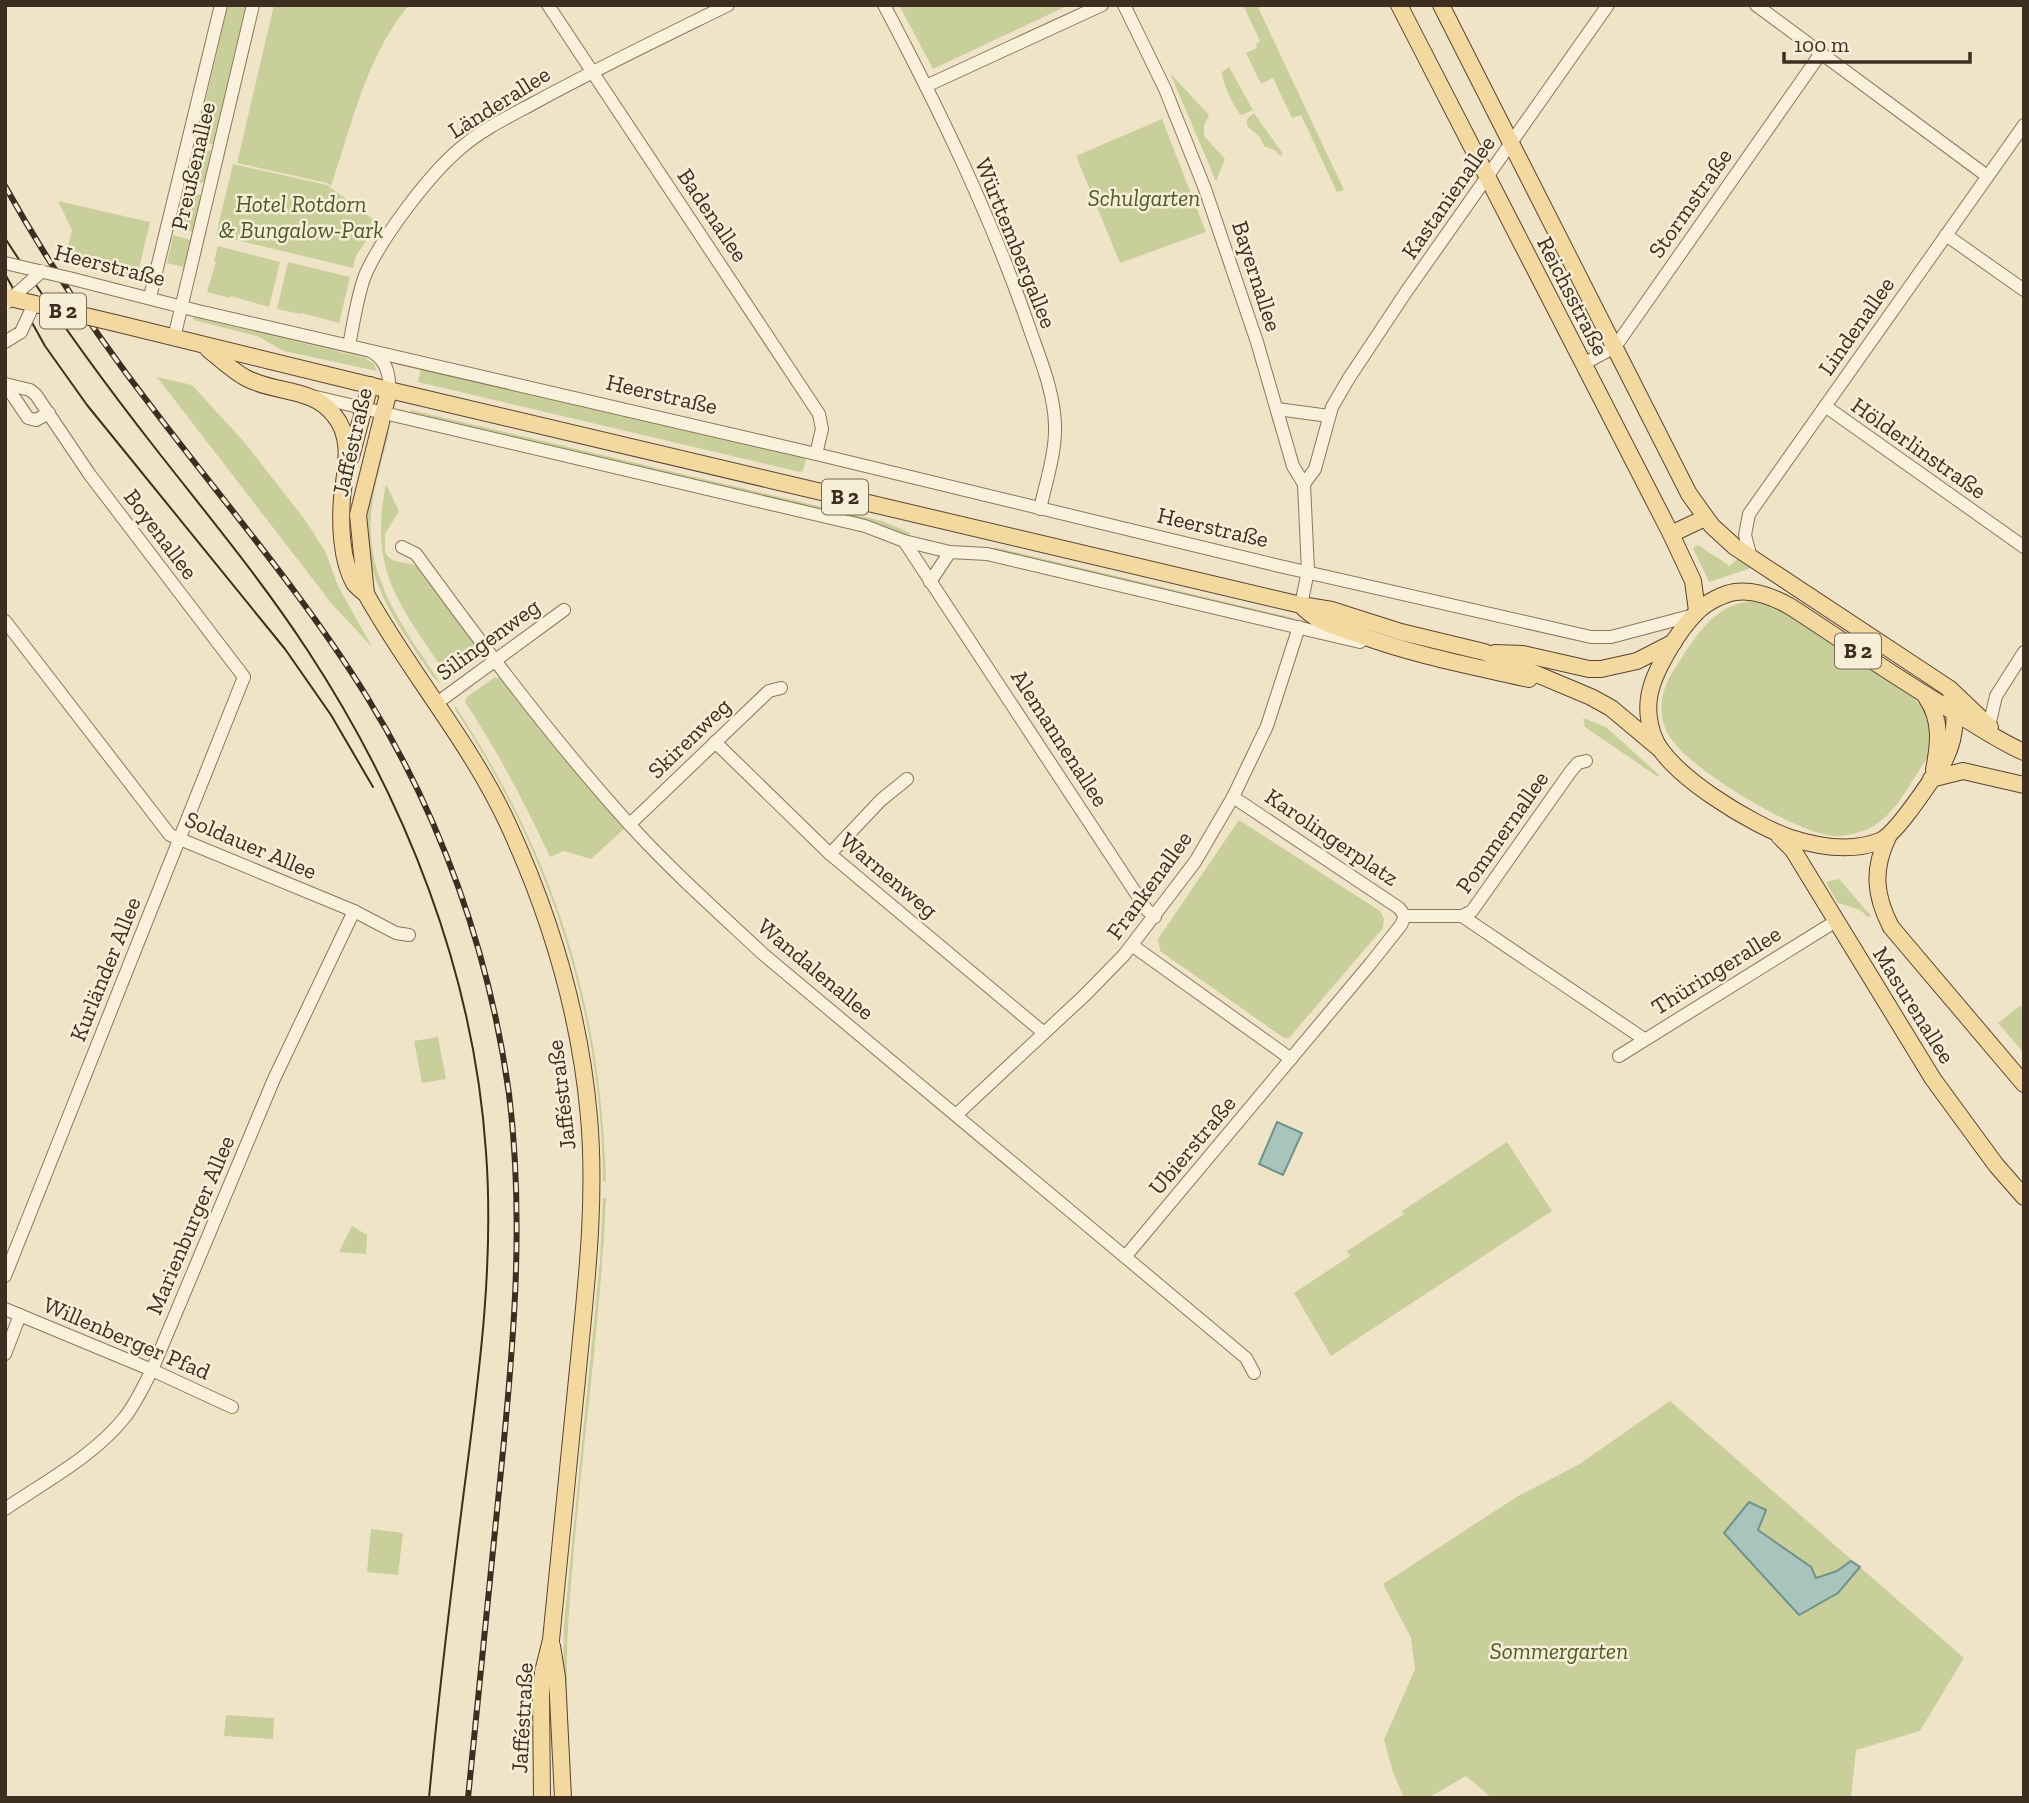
<svg xmlns="http://www.w3.org/2000/svg" width="2029" height="1803" font-family="'Zilla Slab',serif">
  <style>
    .green { fill: #c9cf9b }
    .water { fill: #a9c4bc; stroke: #6f938a; stroke-width: 2 }
    .lines { fill: none; stroke-linecap: round; stroke-linejoin: round }
    .minor-casing { stroke: #8d765c; stroke-width: 14 }
    .major-casing { stroke: #5b4430; stroke-width: 18 }
    .minor { stroke: #faf1dc; stroke-width: 12 }
    .major { stroke: #f3d9a0; stroke-width: 16 }
    .tram { stroke: #3d2e20; stroke-width: 2 }
    .rail-casing { stroke: #3d2e20; stroke-width: 6 }
    .rail { stroke: #f7eed8; stroke-width: 3.5; stroke-dasharray: 10; stroke-linecap: butt }
    .minor-bridge-casing { stroke: #8d765c; stroke-width: 14; stroke-linecap: butt }
    .major-bridge-casing { stroke: #5b4430; stroke-width: 18; stroke-linecap: butt }
    .minor-bridge { stroke: #faf1dc; stroke-width: 12 }
    .major-bridge { stroke: #f3d9a0; stroke-width: 16 }
    .labels { text-anchor: middle; stroke-width: 5; stroke-linejoin: round; paint-order: stroke }
    .shield { fill: #f7eed8; stroke: #756857; stroke-width: 2 }
    .shield-label { font-size: 21px; font-weight: bold; fill: #3d2e20 }
    .street-label { font-size: 23px; fill: #3d2e20; stroke: #f7eed8 }
    .park-label { font-size: 23px; font-style: italic; fill: #4d5a26; stroke: #f7eed8 }
  </style>
  <rect width="100%" height="100%" fill="#f0e4c8"/>
  <g class="green">
    <polygon points="228,5 248,5 213,144 196,141"/>
    <path d="M274,5H409C366,56 352,125 331,186L327,183L237,163Z"/>
    <polygon points="899,5 1069,5 933,69"/>
    <polygon points="1243,5 1257,5 1344,190 1337,192 1301,115 1292,118 1273,78 1261,84 1246,53 1257,48 1256,44 1260,41"/>
    <path d="M1229,67L1253,110L1241,115C1235,110 1221,80 1222,72Z"/>
    <polygon points="1170,73 1209,115 1204,125 1204,136 1225,159 1216,181"/>
    <polygon points="1254,113 1283,154 1280,156 1276,151 1264,146 1259,136 1247,126 1247,119"/>
    <polygon points="1162,119 1206,232 1120,263 1076,156"/>
    <polygon points="195,147 211,151 205,179 202,183 192,183 189,175"/>
    <polygon points="233,164 327,185 378,223 356,256 353,268 216,235"/>
    <polygon points="183,191 201,195 193,232 175,228"/>
    <polygon points="58,201 150,222 137,277 65,259 72,230"/>
    <polygon points="173,235 191,240 184,267 167,263"/>
    <polygon points="218,246 280,262 269,307 231,296 230,298 207,292 216,262 214,261"/>
    <polygon points="288,262 350,277 339,323 302,313 301,314 277,309"/>
    <polygon points="194,317 365,358 374,364 377,371 284,351 257,336 193,320"/>
    <polygon points="421,367 805,457 806,459 803,471 800,472 418,382"/>
    <polygon points="157,377 192,385 245,443 305,520 325,551 338,586 372,647 332,604"/>
    <polygon points="411,410 882,521 910,533 909,537 906,536 866,521 410,414"/>
    <path d="M386,431L389,432C383,459 373,487 371,515C366,582 407,632 441,684L433,677C401,629 363,582 367,521C368,491 379,460 386,431Z"/>
    <path d="M386,484L399,511L385,534V553C395,567 409,559 421,569L479,650L481,657L453,677H448C401,606 368,574 386,484Z"/>
    <path d="M1699,545C1711,556 1718,556 1729,566L1739,558L1751,568L1709,582L1693,548Z"/>
    <polygon points="994,547 1285,616 1334,630 993,551"/>
    <path d="M1751,601L1765,602L1783,610L1909,694C1931,712 1942,738 1924,763C1909,785 1894,816 1870,828C1860,833 1844,837 1833,836C1794,832 1686,768 1668,734C1657,714 1661,691 1672,673C1693,641 1710,606 1751,601Z"/>
    <path d="M495,677L501,679L536,724L624,829L591,859L564,851L550,857C525,803 498,752 465,702L467,697Z"/>
    <path d="M454,704C553,854 601,1002 606,1182L603,1181C602,1013 549,850 456,711Z"/>
    <polygon points="1583,718 1606,727 1659,775 1658,777 1585,727"/>
    <polygon points="1239,820 1380,911 1384,919 1383,928 1289,1038 1284,1038 1160,951 1158,939"/>
    <polygon points="1839,879 1871,916 1868,917 1860,910 1838,903 1826,882"/>
    <polygon points="2020,1006 2024,1007 2024,1053 1998,1023"/>
    <polygon points="438,1037 446,1079 422,1083 414,1041"/>
    <polygon points="1507,1142 1552,1211 1331,1356 1294,1293 1350,1256 1347,1251 1404,1214 1402,1211"/>
    <path d="M603,1198H606C600,1336 578,1473 569,1612C564,1674 569,1736 572,1798H568L563,1681L564,1625L600,1261Z"/>
    <polygon points="352,1226 367,1235 366,1254 339,1252"/>
    <polygon points="1670,1401 1964,1658 1920,1731 1856,1750 1851,1798 1492,1798 1466,1776 1428,1798 1404,1798 1393,1772 1384,1740 1415,1669 1411,1638 1383,1584 1518,1496 1578,1465"/>
    <polygon points="371,1529 403,1533 398,1575 367,1572"/>
    <polygon points="226,1715 274,1718 273,1739 224,1736"/>
  </g>
  <g class="water">
    <polygon points="1277,1122 1302,1133 1283,1175 1259,1164"/>
    <polygon points="1749,1502 1766,1510 1758,1530 1811,1567 1816,1578 1837,1571 1851,1561 1860,1567 1838,1593 1799,1615 1724,1533"/>
  </g>
  <g class="lines">
    <defs>
      <g id="minor">
        <polyline points="548,5 819,414 822,429 816,454"/>
        <path d="M884,5C939,109 991,216 1029,327C1040,359 1054,391 1055,425C1056,452 1046,482 1040,509"/>
        <polyline points="1124,5 1165,89 1205,189 1257,342 1293,466 1304,484 1308,571 1301,605"/>
        <polyline points="1756,5 1987,176"/>
        <polyline points="926,86 1102,5"/>
        <polyline points="1946,235 2024,290"/>
        <polyline points="69,278 198,311 816,454 1271,564 1591,637 1611,637 1694,615"/>
        <polyline points="150,297 221,5"/>
        <polyline points="174,338 253,5"/>
        <polyline points="5,342 21,332"/>
        <path d="M349,345C354,322 357,295 366,273C383,236 430,173 462,147C483,129 510,116 534,103C598,68 663,37 728,5"/>
        <path d="M372,352C386,360 390,374 389,390"/>
        <polyline points="1583,364 1615,347 1821,53"/>
        <polyline points="5,384 30,390 36,395 90,475 244,677 5,1276"/>
        <polyline points="5,384 28,418 36,420 49,413"/>
        <polyline points="316,397 865,526 904,541 950,552 987,554 1360,642"/>
        <polyline points="1825,406 2024,547"/>
        <polyline points="1277,409 1329,416"/>
        <polyline points="1304,484 1315,469 1332,407 1349,378 1406,292 1608,5"/>
        <polyline points="904,541 1147,910 1155,917"/>
        <path d="M402,547L416,554C484,647 553,740 630,825C672,871 718,912 763,954L1246,1358L1254,1373"/>
        <polyline points="1751,558 1745,535 1749,514 2024,125"/>
        <polyline points="930,582 950,552"/>
        <polyline points="5,621 170,835 354,911 396,933 409,935"/>
        <polyline points="437,703 564,610"/>
        <polyline points="1989,726 1996,696 2024,652"/>
        <polyline points="715,742 830,854 1044,1033"/>
        <polyline points="1233,797 1399,908 1405,916"/>
        <polyline points="630,824 769,691 781,688"/>
        <polyline points="830,854 881,800 907,779"/>
        <polyline points="1405,916 1462,916 1472,911 1571,771 1578,763 1586,761"/>
        <polyline points="1462,916 1644,1039"/>
        <polyline points="1133,946 1291,1059"/>
        <polyline points="1619,1056 1836,921"/>
        <polyline points="956,1115 1085,995 1124,955 1195,862 1233,797 1267,726 1299,627"/>
        <polyline points="1125,1257 1371,963 1401,925 1405,916"/>
        <polyline points="5,1309 152,1370 232,1407"/>
        <polyline points="5,1354 20,1315"/>
        <path d="M5,1509C46,1481 94,1456 125,1417C136,1403 144,1385 152,1370L274,1079L354,911"/>
      </g>
      <g id="major">
        <polyline points="1399,5 1671,534 1693,581 1697,611"/>
        <polyline points="1441,5 1689,494 1712,526 1735,547 1950,689 1990,727"/>
        <polyline points="115,323 389,390 1301,605 1332,610 1401,632 1484,652 1591,697 1611,708 1660,749"/>
        <path d="M208,349C220,359 233,371 246,378C276,394 312,387 334,415C354,439 345,470 342,498C340,524 341,560 354,583C357,587 362,591 366,594C410,673 470,742 508,824C551,917 580,1015 589,1117C596,1198 587,1279 579,1359C570,1453 561,1547 551,1640L543,1672L541,1694L542,1798"/>
        <polyline points="351,457 370,385"/>
        <polyline points="1671,534 1705,518"/>
        <polyline points="366,594 358,515 389,390"/>
        <path d="M1301,605C1315,622 1337,627 1357,634C1413,655 1471,666 1529,679"/>
        <polyline points="1495,653 1523,654 1589,669 1601,669 1637,661 1674,642"/>
        <path d="M1950,689C1958,715 1956,739 1943,763C1931,780 1897,834 1880,841C1852,852 1819,847 1791,838C1754,826 1665,773 1653,735C1649,723 1647,711 1649,698C1652,673 1679,629 1698,611C1707,602 1723,594 1735,592C1755,589 1774,597 1791,607C1845,642 1898,679 1954,712C1976,725 2000,742 2024,752"/>
        <path d="M1926,697C1942,720 1939,744 1934,770"/>
        <polyline points="1931,779 1963,771 2024,785"/>
        <polyline points="1779,836 1793,850 1933,1079 1996,1165 2024,1197"/>
        <path d="M1888,837C1872,870 1875,896 1891,927L2024,1084"/>
        <polyline points="552,1646 557,1677 563,1798"/>
      </g>
    </defs>
    <use href="#minor" class="minor-casing"/>
    <use href="#major" class="major-casing"/>
    <use href="#minor" class="minor"/>
    <use href="#major" class="major"/>
    <g class="tram">
      <path d="M5,238C53,313 104,383 159,453C210,518 263,582 308,651C406,801 474,973 486,1152C494,1260 480,1368 466,1475C452,1583 439,1690 429,1798"/>
      <polyline points="5,274 45,346 87,405 285,649 331,715 373,787"/>
    </g>
    <defs>
      <path id="rail" d="M5,186C49,265 101,342 157,414C228,507 305,597 367,697C441,817 490,954 509,1094C525,1223 513,1352 500,1481C489,1587 479,1692 468,1798"/>
    </defs>
    <use href="#rail" class="rail-casing"/>
    <use href="#rail" class="rail"/>
    <defs>
      <g id="minor-bridge">
        <polyline points="5,263 69,278"/>
        <polyline points="5,304 42,271"/>
        <polyline points="21,332 34,304"/>
      </g>
      <polyline id="major-bridge" points="10,298 115,323"/>
    </defs>
    <use href="#minor-bridge" class="minor-bridge-casing"/>
    <use href="#major-bridge" class="major-bridge-casing"/>
    <use href="#minor-bridge" class="minor-bridge"/>
    <use href="#major-bridge" class="major-bridge"/>
  </g>
  <g class="labels">
    <g class="shield">
      <rect x="40" y="293.5" width="46" height="35" rx="5"/>
      <rect x="822" y="479.5" width="46" height="35" rx="5"/>
      <rect x="1835" y="633.5" width="46" height="35" rx="5"/>
    </g>
    <g class="shield-label">
      <text x="63" y="318">B 2</text>
      <text x="845" y="504">B 2</text>
      <text x="1858" y="658">B 2</text>
    </g>
    <g class="street-label">
      <text transform="translate(499 102) rotate(-32)" y="8">Länderallee</text>
      <text transform="translate(193 166) rotate(-77)" y="8">Preußenallee</text>
      <text transform="translate(1448 197) rotate(-55)" y="8">Kastanienallee</text>
      <text transform="translate(1690 203) rotate(-55)" y="8">Stormstraße</text>
      <text transform="translate(713 215) rotate(56)" y="8">Badenallee</text>
      <text transform="translate(1016 243) rotate(68)" y="8">Württembergallee</text>
      <text transform="translate(110 265) rotate(14)" y="8">Heerstraße</text>
      <text transform="translate(1257 276) rotate(72)" y="8">Bayernallee</text>
      <text transform="translate(1573 296) rotate(63)" y="8">Reichsstraße</text>
      <text transform="translate(1856 326) rotate(-55)" y="8">Lindenallee</text>
      <text transform="translate(662 394) rotate(13)" y="8">Heerstraße</text>
      <text transform="translate(352 442) rotate(-77)" y="8">Jafféstraße</text>
      <text transform="translate(1919 448) rotate(35)" y="8">Hölderlinstraße</text>
      <text transform="translate(1213 527) rotate(13)" y="8">Heerstraße</text>
      <text transform="translate(161 534) rotate(53)" y="8">Boyenallee</text>
      <text transform="translate(488 639) rotate(-36)" y="8">Silingenweg</text>
      <text transform="translate(689 738) rotate(-44)" y="8">Skirenweg</text>
      <text transform="translate(1060 738) rotate(57)" y="8">Alemannenallee</text>
      <text transform="translate(1502 832) rotate(-55)" y="8">Pommernallee</text>
      <text transform="translate(1332 837) rotate(34)" y="8">Karolingerplatz</text>
      <text transform="translate(251 845) rotate(23)" y="8">Soldauer Allee</text>
      <text transform="translate(889 875) rotate(40)" y="8">Warnenweg</text>
      <text transform="translate(1149 885) rotate(-54)" y="8">Frankenallee</text>
      <text transform="translate(105 969) rotate(-68)" y="8">Kurländer Allee</text>
      <text transform="translate(816 969) rotate(40)" y="8">Wandalenallee</text>
      <text transform="translate(1716 970) rotate(-32)" y="8">Thüringerallee</text>
      <text transform="translate(1914 1005) rotate(58)" y="8">Masurenallee</text>
      <text transform="translate(561 1095) rotate(-97)" y="8">Jafféstraße</text>
      <text transform="translate(1192 1145) rotate(-50)" y="8">Ubierstraße</text>
      <text transform="translate(190 1225) rotate(-67)" y="8">Marienburger Allee</text>
      <text transform="translate(127 1338) rotate(23)" y="8">Willenberger Pfad</text>
      <text transform="translate(522 1718) rotate(-87)" y="8">Jafféstraße</text>
    </g>
    <g class="park-label">
      <text x="1144" y="206">Schulgarten</text>
      <text x="301" y="212">Hotel Rotdorn<tspan x="301" dy="26">&amp; Bungalow-Park</tspan></text>
      <text x="1559" y="1659">Sommergarten</text>
    </g>
  </g>
  <rect width="2029" height="1803" fill="none" stroke="#3d2e20" stroke-width="14"/>
  <path d="M1784 52v10h186v-10" fill="none" stroke="#3d2e20" stroke-width="3.5"/>
  <text x="1794" y="52" font-size="21" fill="#3d2e20" stroke="#f7eed8" stroke-width="5" paint-order="stroke">100 m</text>
</svg>
